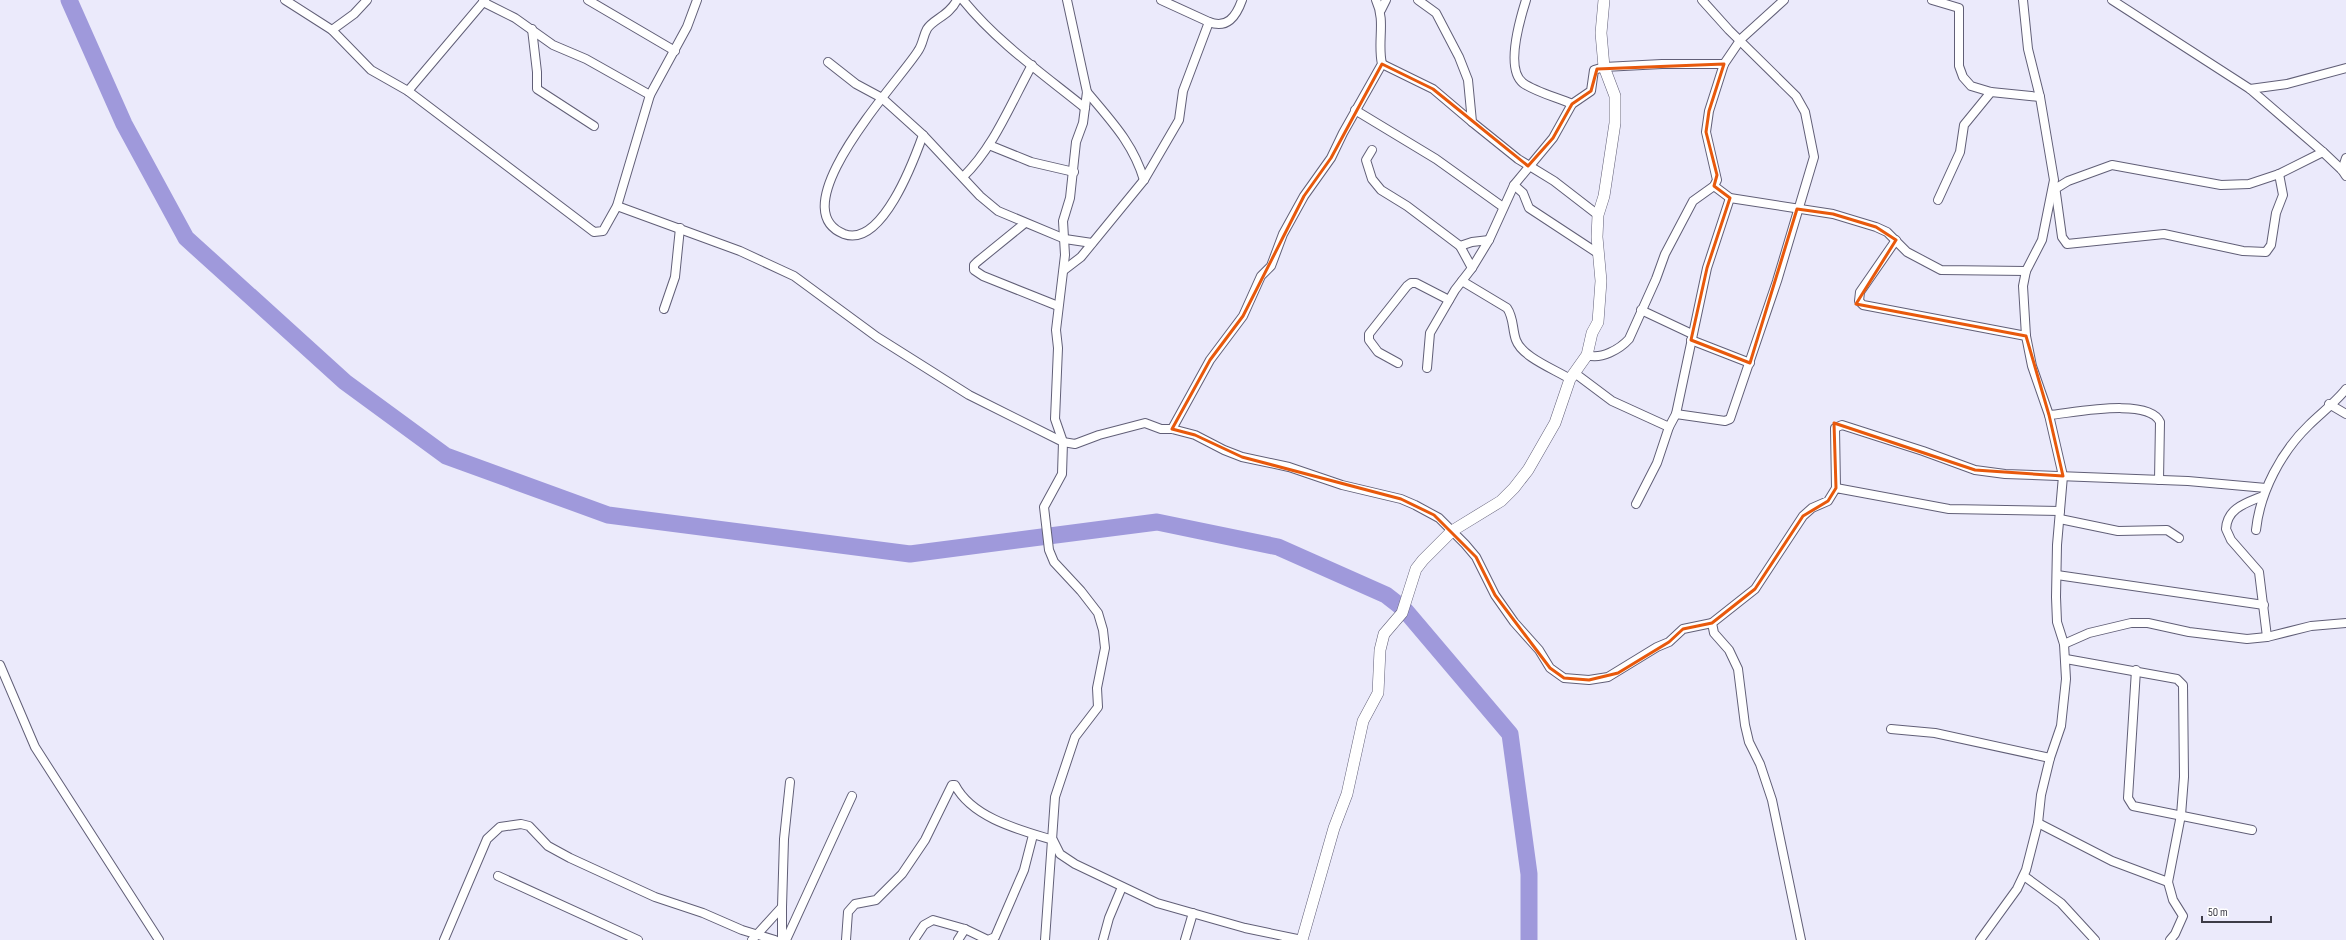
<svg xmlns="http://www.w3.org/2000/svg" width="2346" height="940" font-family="'Sofia Sans Condensed',sans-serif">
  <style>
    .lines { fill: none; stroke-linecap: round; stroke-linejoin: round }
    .river { stroke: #9f99db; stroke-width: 17 }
    .minor-casing { stroke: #615f77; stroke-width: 10 }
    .tertiary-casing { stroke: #615f77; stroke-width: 12 }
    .minor { stroke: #fff; stroke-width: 8 }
    .tertiary { stroke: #fff; stroke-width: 11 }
    .marked { fill: none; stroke: #e8590c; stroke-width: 3; stroke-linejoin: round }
  </style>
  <rect width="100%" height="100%" fill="#ebeafb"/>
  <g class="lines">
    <polyline class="river" points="69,0 124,124 186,238 345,382 446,456 608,515 910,554 1157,522 1278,547 1386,595 1404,609 1510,734 1529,874 1529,940"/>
    <defs>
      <g id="minor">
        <polyline points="285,0 332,30 371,70 408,91 594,232 603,231 617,206 650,95 687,27 697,0"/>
        <polyline points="588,0 675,51"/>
        <path d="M963,0C997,42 1043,74 1085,108"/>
        <polyline points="1161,0 1209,22"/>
        <polyline points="1418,0 1436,13 1459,57 1468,80 1472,122 1518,159 1554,181 1598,215"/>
        <path d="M1526,0C1520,19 1505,69 1523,83C1535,92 1559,98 1572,104"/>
        <polyline points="1932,0 1959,8 1959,66 1963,77 1971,86 1991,92 2040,97"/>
        <polyline points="2112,0 2250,89 2323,152 2342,170 2346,176"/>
        <polyline points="483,2 515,18 553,45 586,59 650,95"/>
        <polyline points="1381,10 1386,0"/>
        <polyline points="532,29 537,72 537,89 594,126"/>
        <polyline points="332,30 354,14 367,0"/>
        <polyline points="828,62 856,84 882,98 923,135 980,196 998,211 1065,239 1092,243"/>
        <polyline points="1382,64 1433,89 1472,122"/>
        <polyline points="2250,89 2287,84 2346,68"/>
        <polyline points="408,91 485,0"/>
        <path d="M1087,92C1111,121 1133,143 1144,180"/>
        <polyline points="1355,110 1436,159 1503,207"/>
        <path d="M923,135C914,160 882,248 844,234C778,208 901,79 918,51C923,44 923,36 927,29C933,19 949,16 957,0"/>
        <polyline points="989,145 1031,162 1074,172"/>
        <polyline points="1372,150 1366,160 1372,179 1381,190 1407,206 1460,246 1472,242 1489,240"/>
        <polyline points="2342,170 2346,158"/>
        <path d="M963,177C994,147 1011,103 1032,65"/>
        <polyline points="1514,185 1523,193 1529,208 1599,254"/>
        <polyline points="1714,186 1730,198 1833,214 1876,227 1887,232 1907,252 1941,270 2026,271"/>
        <polyline points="2055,186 2062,237 2067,244 2164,234 2243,251 2266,252 2271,245 2276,213 2283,195 2279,174"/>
        <polyline points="2055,189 2068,181 2112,165 2221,185 2249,184 2279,174 2323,152"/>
        <polyline points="1938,200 1960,152 1964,125 1991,92"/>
        <polyline points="617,206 740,251 794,276 877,337 969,395 1063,442 1075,444 1099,435 1145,423 1161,429 1172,429 1195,435 1224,450 1242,457 1289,467 1342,485 1401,499 1415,505 1439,518 1465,544 1476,557 1495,595 1514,622 1539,650 1550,668 1564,678 1589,680 1608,677 1657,647 1669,642 1683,629 1712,623"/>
        <polyline points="1025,223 977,262 974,265 974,270 983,276 1058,306"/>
        <polyline points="1896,240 1860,292 1859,301 1863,305 2026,336"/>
        <polyline points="1460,246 1472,268"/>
        <path d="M1064,270L1081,257L1144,180L1179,120L1183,91L1209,22C1227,29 1236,17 1242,0"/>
        <path d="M1462,281L1507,308C1514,318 1512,329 1516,340C1522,357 1554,369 1570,379"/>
        <polyline points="664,309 675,277 680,228"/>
        <polyline points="1641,310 1692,334"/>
        <polyline points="1691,340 1750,363"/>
        <path d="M1587,355C1601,360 1620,349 1629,339L1656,279L1665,254L1693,201L1714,186L1717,180L1706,132L1709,111L1724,64L1741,39L1784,0"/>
        <polyline points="1398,363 1378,352 1369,340 1369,334 1407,286 1411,283 1416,283 1449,300"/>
        <polyline points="1427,368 1430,333 1455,290 1472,268 1489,240 1514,185 1553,138 1572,104 1591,91 1594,70 1604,67 1662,64 1724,64"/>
        <polyline points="1576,374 1612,401 1669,427"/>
        <polyline points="2329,404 2346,414"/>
        <polyline points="1676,414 1725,421 1730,419 1777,281 1814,157 1805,112 1796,96 1729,30 1702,0"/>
        <path d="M2049,415C2073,413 2149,397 2160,422L2159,480"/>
        <path d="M1172,429L1210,360L1243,316L1261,276L1271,266L1283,234L1304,196L1331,158L1343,133L1382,64C1377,42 1386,21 1376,0"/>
        <polyline points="1836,488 1835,428 1842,425 1923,451 1975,470 2005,474 2188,481 2266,488"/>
        <path d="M2263,496C2246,503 2227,508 2226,529L2231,540L2259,572L2267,637"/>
        <polyline points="1636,504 1657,463 1669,427 1676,414 1707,268 1730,198"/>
        <polyline points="2060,519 2118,531 2167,530 2179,538"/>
        <path d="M2256,530C2260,492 2281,452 2309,425C2320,414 2337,401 2346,389"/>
        <polyline points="2057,575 2264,605"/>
        <polyline points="2064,644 2089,633 2131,623 2148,623 2189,632 2247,639 2267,637 2311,626 2346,623"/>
        <polyline points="2066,659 2177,679 2183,685 2184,777 2181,815 2168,882 2173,900 2183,916 2175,934 2170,940"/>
        <polyline points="0,665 35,747 159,940"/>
        <polyline points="2136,670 2128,798 2133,806 2252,830"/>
        <polyline points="1891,729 1935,733 2050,758"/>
        <polyline points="2038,823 2112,861 2168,882"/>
        <polyline points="498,876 638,940"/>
        <polyline points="2024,876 2061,903 2095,940"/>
        <polyline points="782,907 782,940"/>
        <polyline points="444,940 487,839 500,827 521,824 529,826 548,846 570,858 655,897 703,913 742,930 775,940"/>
        <polyline points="752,940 782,907 784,839 790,782"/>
        <polyline points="786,940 852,796"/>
        <path d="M846,940L848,912L855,904L876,900L902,874L925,840L952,785H955C972,818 1020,830 1053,840L1060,854L1075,864L1157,903L1245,928L1302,940"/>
        <polyline points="914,940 924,925 933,920 965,929 988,940 995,937 1024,870 1033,835"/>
        <polyline points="958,940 965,929"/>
        <polyline points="1045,940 1055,797 1075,737 1098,707 1097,688 1105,648 1103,630 1098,613 1081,591 1054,562 1049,550 1044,507 1062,474 1063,442 1055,419 1058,348 1056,330 1065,255 1063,221 1070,198 1076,142 1083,123 1087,92 1067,0"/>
        <polyline points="1103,940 1109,918 1122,887"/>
        <polyline points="1185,940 1193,913"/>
        <polyline points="1801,940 1772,800 1760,764 1749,742 1745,725 1738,669 1729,650 1714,633 1712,623 1755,589 1803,516 1812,508 1828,501 1836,488 1949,509 2060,511"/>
        <polyline points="1980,940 2017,889 2026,870 2038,823 2041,795 2050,758 2061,726 2066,679 2064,644 2057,622 2056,597 2057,545 2063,476 2049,415 2032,366 2026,336 2023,286 2026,271 2042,240 2054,180 2040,97 2028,49 2023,0"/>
      </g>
      <polyline id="tertiary" points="1302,940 1334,828 1347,794 1363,721 1378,693 1380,650 1384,634 1402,613 1416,569 1423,560 1452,531 1501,501 1514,488 1528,470 1555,423 1570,379 1587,355 1592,333 1598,322 1601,281 1597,237 1598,215 1604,196 1615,123 1615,96 1604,67 1601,33 1604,0"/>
    </defs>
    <use href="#minor" class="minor-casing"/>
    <use href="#tertiary" class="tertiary-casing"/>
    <use href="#minor" class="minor"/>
    <use href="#tertiary" class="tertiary"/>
  </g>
  <path class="marked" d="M1382,64L1433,89L1528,166L1553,138L1572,104L1591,91L1597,69L1724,64L1709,111L1706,132L1717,175L1714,186L1730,198L1707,268L1691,340L1750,363L1797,209L1833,214L1876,227L1896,240L1856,304L2026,336L2049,415L2063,476L1975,470L1834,423L1836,488L1828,501L1803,516L1755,589L1712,623L1683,629L1669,642L1618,673L1589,680L1564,678L1550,668L1495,595L1476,557L1434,515L1401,499L1242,457L1195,435L1172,429L1210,360L1243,316L1304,196L1331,158Z"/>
  <path d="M2202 916v6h69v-6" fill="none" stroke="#3c3b46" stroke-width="2"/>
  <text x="2208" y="916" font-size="12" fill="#3c3b46" stroke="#ffffff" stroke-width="3" paint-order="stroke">50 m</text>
</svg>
